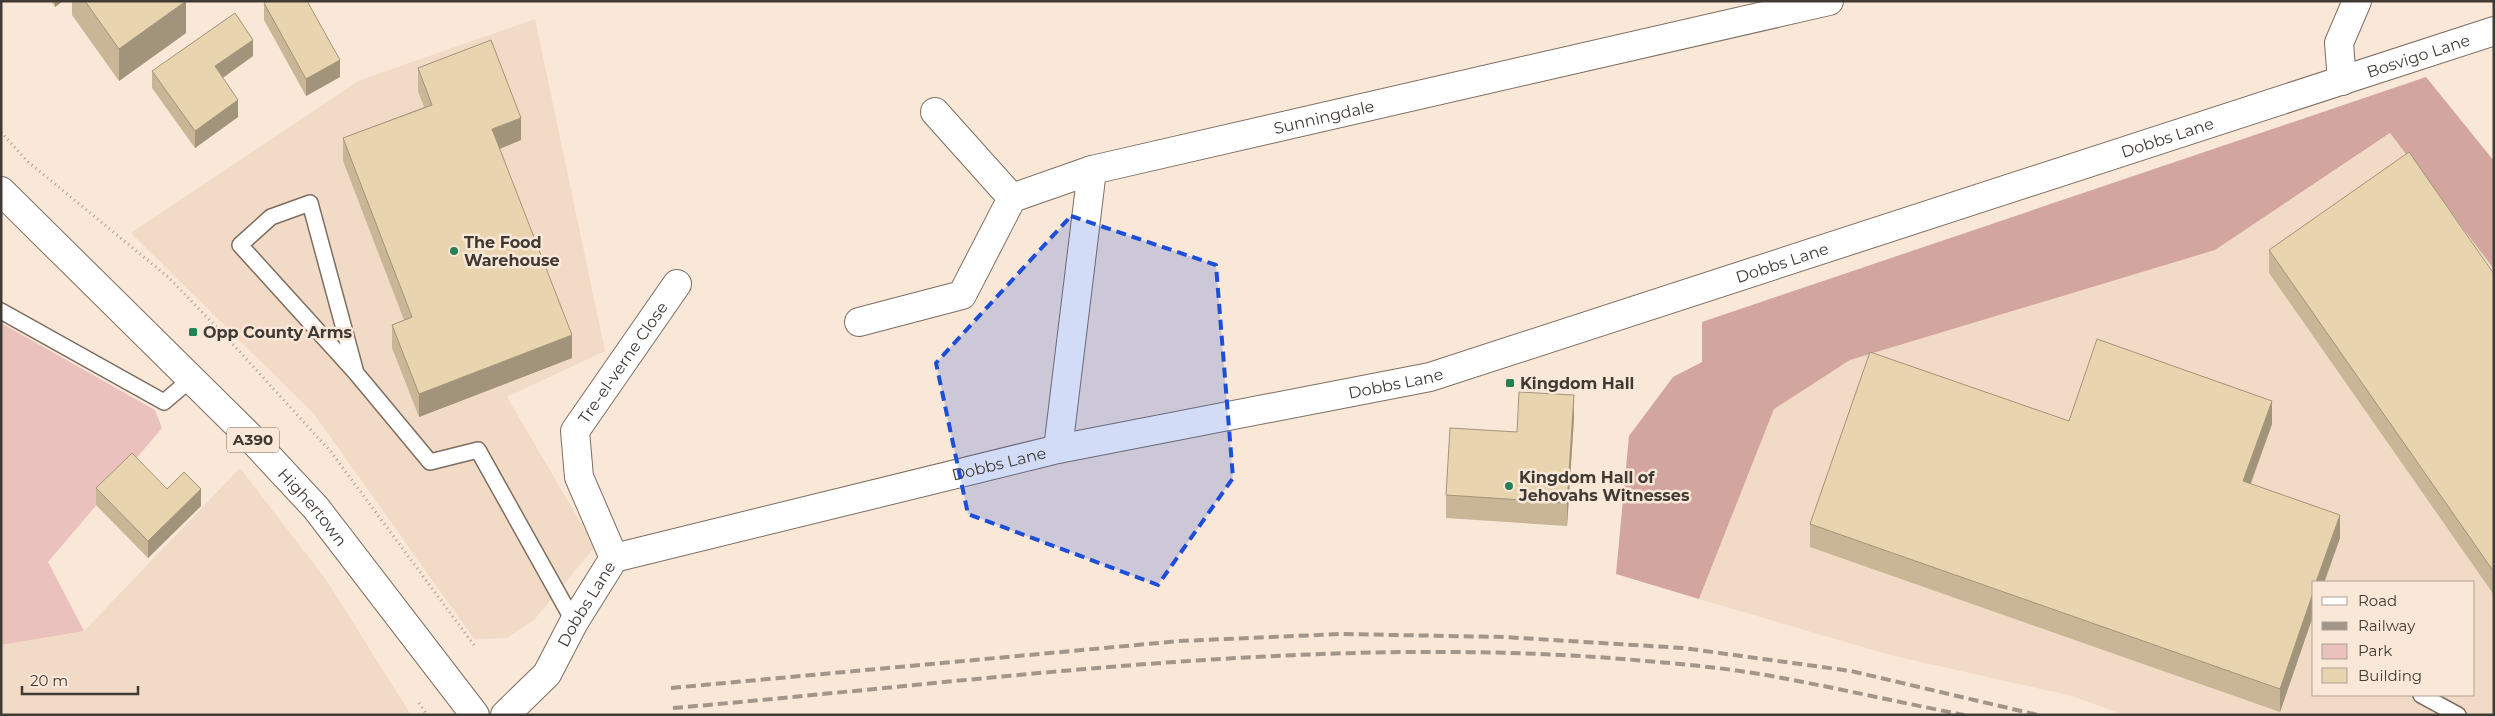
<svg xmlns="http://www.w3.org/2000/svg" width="2495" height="716" font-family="Montserrat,sans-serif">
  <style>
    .built { fill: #f2dbc6; fill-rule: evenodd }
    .green { fill: #eac1bc }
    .forest { fill: #d3a59f }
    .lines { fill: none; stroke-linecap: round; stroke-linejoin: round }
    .service-casing { stroke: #7d6e60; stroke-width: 18 }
    .minor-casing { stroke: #7d6e60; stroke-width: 30 }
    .trunk-casing { stroke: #7d6e60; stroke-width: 30 }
    .path { stroke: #aa9d92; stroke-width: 3; stroke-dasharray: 1 4; stroke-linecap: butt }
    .service { stroke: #fff; stroke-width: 15 }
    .minor { stroke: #fff; stroke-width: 28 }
    .trunk { stroke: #fff; stroke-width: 28 }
    .rail { stroke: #a2968b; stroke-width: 4; stroke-dasharray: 10 5; stroke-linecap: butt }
    .wall { fill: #c8b696 }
    .shaded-wall { fill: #a2947a }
    .building { fill: #e8d4ae; stroke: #a2947a }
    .marked { fill: #1d4ed8; fill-opacity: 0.2; stroke: #1d4ed8; stroke-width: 4; stroke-dasharray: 10 6; stroke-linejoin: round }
    .poi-dot { fill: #268055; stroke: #f9e7d8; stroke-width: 2 }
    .labels { text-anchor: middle; stroke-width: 5; stroke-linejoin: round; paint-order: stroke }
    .shield { fill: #f9e7d8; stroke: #786e65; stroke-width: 1 }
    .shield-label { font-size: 15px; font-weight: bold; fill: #403a34 }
    .street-label { font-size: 16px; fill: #403a34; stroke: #f9e7d8 }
    .poi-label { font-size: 16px; font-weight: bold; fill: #403a34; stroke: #f9e7d8; text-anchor: start }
  </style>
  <rect width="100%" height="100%" fill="#f9e7d8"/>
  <g class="built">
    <polygon points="535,19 605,351 507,397 595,547 534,620 507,638 474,639 314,414 131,233 358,81"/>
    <path d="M2391,133L2494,269V715H2124L2072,696L1890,655L1699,599L1774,409L1850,360L2215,250ZM2314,582H2474V695H2314Z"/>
    <polygon points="240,468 327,581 411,715 1,715 1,645 84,631"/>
  </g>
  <polygon class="green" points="1,323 155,410 162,428 48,562 84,631 1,645"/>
  <polygon class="forest" points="2426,77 2494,161 2494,269 2390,133 2215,250 1850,360 1774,409 1699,599 1616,574 1629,436 1673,377 1702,362 1702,322"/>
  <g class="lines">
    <defs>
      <g id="service">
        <polyline points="1,311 164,402 191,379"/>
        <polyline points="356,373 310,203 271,217 240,245 356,373 430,462 478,450 574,622"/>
        <polyline points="2421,695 2458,715"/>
      </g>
      <g id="minor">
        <polyline points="2342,81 2339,43 2357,1"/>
        <polyline points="935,112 1012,198"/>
        <polyline points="859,322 962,295 1012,198 1092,170"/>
        <path id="s1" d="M1058,449L1092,170L1829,1"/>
        <path id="s2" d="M614,558L579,477L575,431L677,284"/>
        <path id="s3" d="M505,715L547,674L574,622L614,558L1058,449L1430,377L2494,31"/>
      </g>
      <g id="trunk">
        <path id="s4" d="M1,191L249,436L316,508L475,715"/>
      </g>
    </defs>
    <use href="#service" class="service-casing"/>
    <use href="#minor" class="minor-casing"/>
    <use href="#trunk" class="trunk-casing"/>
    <g class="path">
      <polyline points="1,132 27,161 168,277 230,341 331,452 474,645"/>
      <polyline points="419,703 427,715"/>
    </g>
    <use href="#service" class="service"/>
    <use href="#minor" class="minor"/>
    <use href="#trunk" class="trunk"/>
    <g class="rail">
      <polyline points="671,688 1180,641 1341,634 1504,637 1683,648 1851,671 2038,715"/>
      <path d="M673,708C988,681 1306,634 1623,659C1670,663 1719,667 1766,675C1832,687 1898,702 1964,715"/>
    </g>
  </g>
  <g class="wall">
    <polygon points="51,1 63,1 55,7"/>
    <polygon points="72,1 85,1 186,33 119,81 72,15"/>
    <polygon points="264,3 340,77 306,96 264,20"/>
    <polygon points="253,56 223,78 238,117 195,148 152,88 152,71"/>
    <polygon points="418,68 521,140 499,149 572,358 419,417 392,348 392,325 404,320 343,161 343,138 424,107 418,91"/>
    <polygon points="2269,250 2494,274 2494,595 2269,273"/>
    <polygon points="1574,418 1567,526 1446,518 1446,495 1517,432"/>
    <polygon points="2069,421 2272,424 2251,484 2340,538 2280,712 1810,547 1810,524"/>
    <polygon points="96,488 167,489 201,506 148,558 96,505"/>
  </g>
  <g class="shaded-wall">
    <polygon points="55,1 63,1 55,7"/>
    <polygon points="186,1 186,33 119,81 119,49"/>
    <polygon points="253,40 253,56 215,83 215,66"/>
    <polygon points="340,60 340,77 306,96 306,79"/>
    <polygon points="238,100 238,117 195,148 195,131"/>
    <polygon points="521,118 521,140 492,152 492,129"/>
    <polygon points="572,335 572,358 419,417 419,394"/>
    <polygon points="1574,395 1574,418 1567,526 1567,503"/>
    <polygon points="2272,401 2272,424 2243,504 2243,481"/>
    <polygon points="201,489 201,506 148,558 148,541"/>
    <polygon points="2340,515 2340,538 2324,582 2316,582"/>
    <polygon points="2314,590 2314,613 2280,712 2280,689"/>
  </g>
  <g class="building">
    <polygon points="85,1 186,1 119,49"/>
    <polygon points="268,1 307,1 340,60 306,79 264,3"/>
    <polygon points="235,13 253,40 215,66 238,100 195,131 152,71"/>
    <polygon points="491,40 521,118 492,129 572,335 419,394 392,325 412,317 343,138 432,105 418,68"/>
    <polygon points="2409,152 2494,274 2494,572 2269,250"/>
    <polygon points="2097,339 2272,401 2243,481 2340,515 2316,582 2314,582 2314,590 2280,689 1810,524 1870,352 2069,421"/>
    <polygon points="1519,392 1574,395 1567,503 1446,495 1450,428 1517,432"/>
    <polygon points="132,453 167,489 184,472 201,489 148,541 96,488"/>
  </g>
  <path class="marked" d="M1071,216L1216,265L1233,478L1158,585L968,514L936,363Z"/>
  <g class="poi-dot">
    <circle cx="454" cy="251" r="5"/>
    <rect x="188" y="327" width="10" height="10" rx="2.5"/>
    <rect x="1505" y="378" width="10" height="10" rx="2.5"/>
    <circle cx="1509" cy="486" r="5"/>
  </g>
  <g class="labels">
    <rect class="shield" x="227" y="427.5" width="52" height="25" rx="4"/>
    <g class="shield-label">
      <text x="253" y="445">A390</text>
    </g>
    <g class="street-label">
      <text dy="6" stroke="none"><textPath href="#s3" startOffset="2068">Bosvigo Lane</textPath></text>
      <text dy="6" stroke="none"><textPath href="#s1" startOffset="519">Sunningdale</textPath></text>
      <text dy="6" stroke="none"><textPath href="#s3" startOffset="1804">Dobbs Lane</textPath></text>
      <text dy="6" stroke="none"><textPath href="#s3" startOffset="1399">Dobbs Lane</textPath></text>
      <text dy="6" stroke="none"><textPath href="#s2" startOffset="218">Tre-el-verne Close</textPath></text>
      <text dy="6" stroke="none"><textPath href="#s3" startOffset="994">Dobbs Lane</textPath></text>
      <text dy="6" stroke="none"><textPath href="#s3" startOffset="589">Dobbs Lane</textPath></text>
      <text dy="6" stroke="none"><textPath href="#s4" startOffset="444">Highertown</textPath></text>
      <text dy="6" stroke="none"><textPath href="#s3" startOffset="139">Dobbs Lane</textPath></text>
    </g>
    <g class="poi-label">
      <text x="464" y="248">The Food<tspan x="464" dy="18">Warehouse</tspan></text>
      <text x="203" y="338">Opp County Arms</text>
      <text x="1520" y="389">Kingdom Hall</text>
      <text x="1519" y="483">Kingdom Hall of<tspan x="1519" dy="18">Jehovahs Witnesses</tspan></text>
    </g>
  </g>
  <rect width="2495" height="716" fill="none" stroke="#403a34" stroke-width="5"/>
  <rect x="2312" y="581" width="162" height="115" fill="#f9e7d8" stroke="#afa296"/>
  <rect x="2322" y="597" width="25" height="8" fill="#ffffff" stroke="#afa296"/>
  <text x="2358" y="606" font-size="15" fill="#403a34">Road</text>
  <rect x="2322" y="622" width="25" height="8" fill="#a2968b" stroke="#afa296"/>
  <text x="2358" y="631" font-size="15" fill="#403a34">Railway</text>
  <rect x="2322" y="644" width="25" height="15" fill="#eac1bc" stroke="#afa296"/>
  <text x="2358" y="656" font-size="15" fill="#403a34">Park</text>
  <rect x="2322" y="668" width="25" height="15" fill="#e8d4ae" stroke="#afa296"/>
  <text x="2358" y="681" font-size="15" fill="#403a34">Building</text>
  <path d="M22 686v8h116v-8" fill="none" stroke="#403a34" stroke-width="2.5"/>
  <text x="30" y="686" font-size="15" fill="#403a34" stroke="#f9e7d8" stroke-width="4" paint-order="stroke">20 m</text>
</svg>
